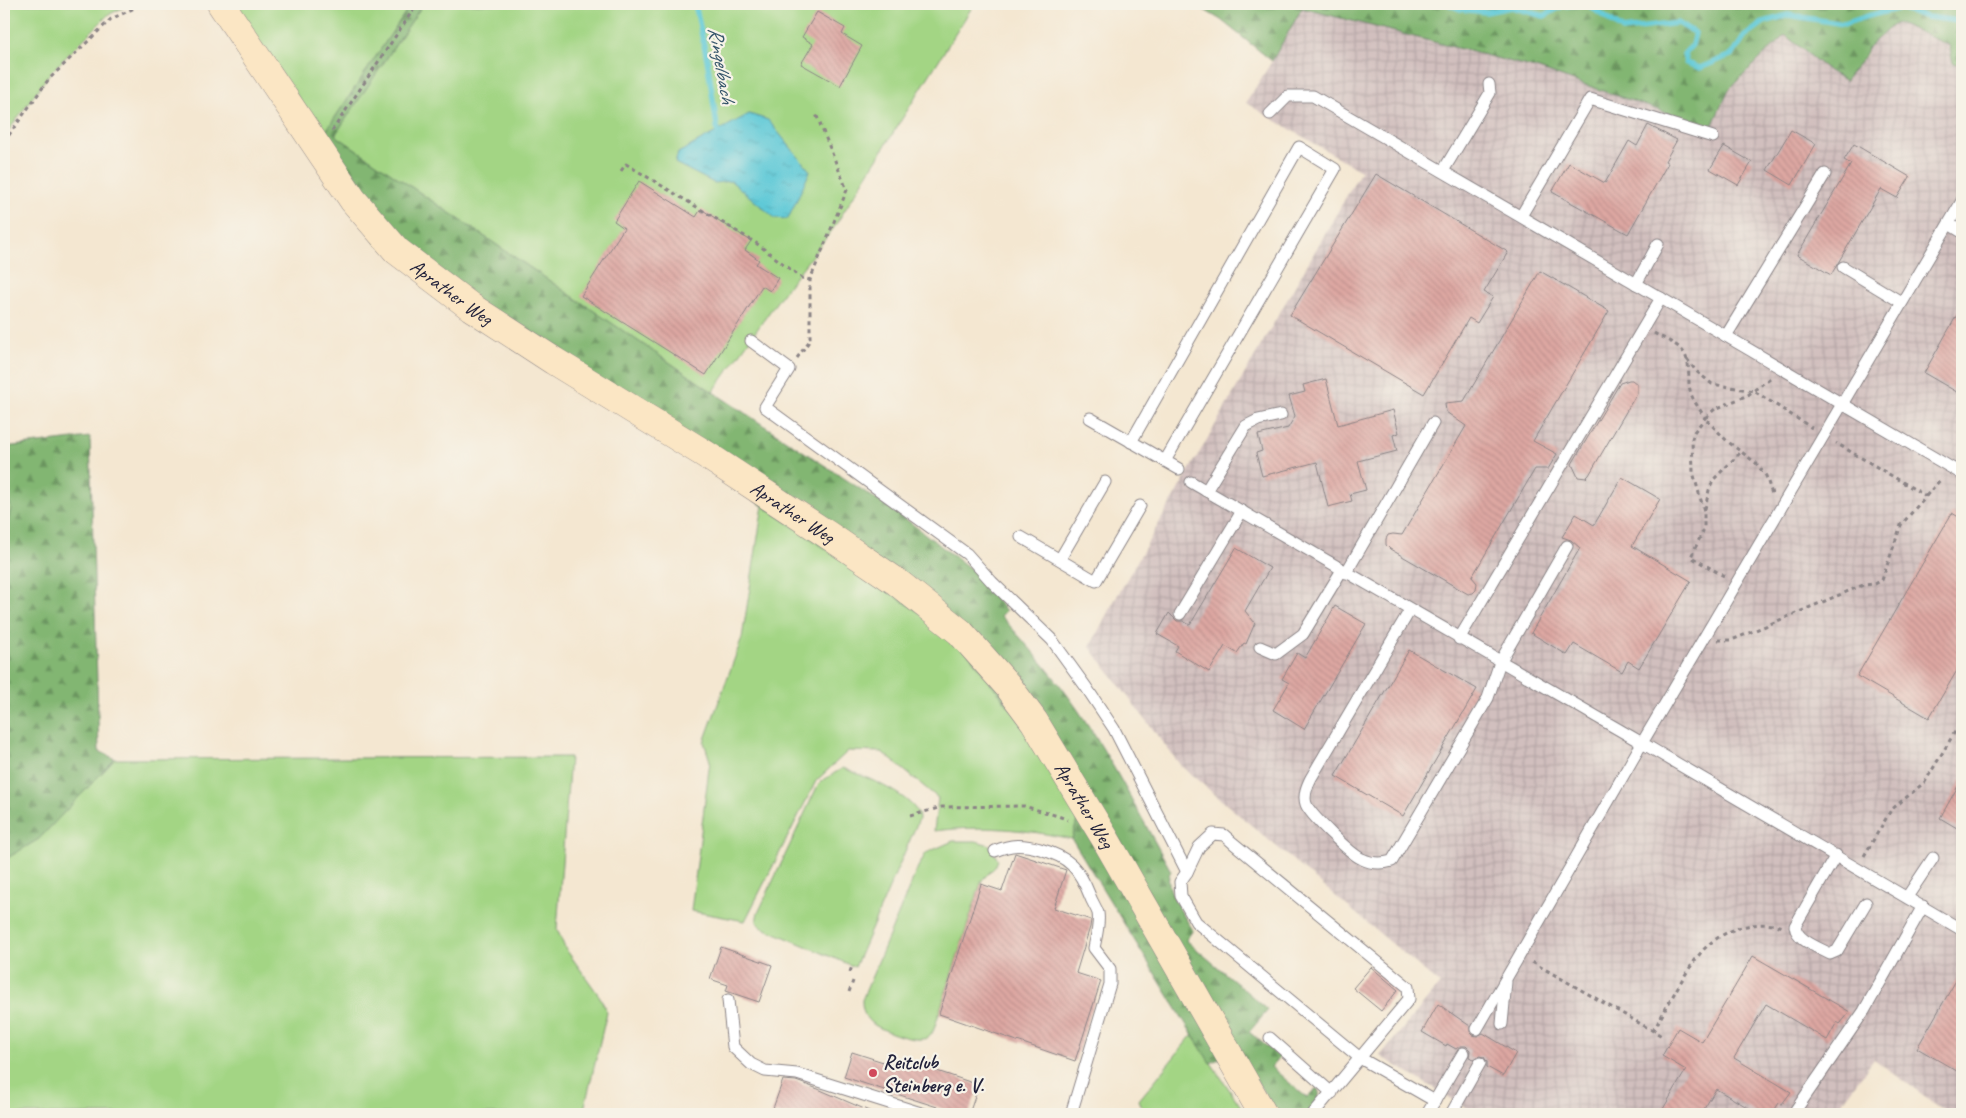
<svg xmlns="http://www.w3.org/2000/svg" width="1966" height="1118" font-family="Caveat,sans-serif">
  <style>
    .industrial { fill: url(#industrial-grid) }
    .green { fill: #a3d584; stroke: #627c60 }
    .forest { fill: url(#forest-firs); stroke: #526c56 }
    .water { fill: url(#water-ripples); stroke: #407689 }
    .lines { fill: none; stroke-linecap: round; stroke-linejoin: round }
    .stream { stroke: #5ec9d7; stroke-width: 5.5 }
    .building { fill: url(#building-back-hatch) }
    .lane-casing { stroke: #8b8486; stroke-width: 13 }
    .secondary-casing { stroke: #8b8486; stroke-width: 29 }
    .path { stroke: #8b8486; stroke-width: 3; stroke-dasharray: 4 4; stroke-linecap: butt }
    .lane { stroke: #fff; stroke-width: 11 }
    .secondary { stroke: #fbe6c4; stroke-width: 28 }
    .poi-dot { fill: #d1495b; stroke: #f7f3e8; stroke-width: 2 }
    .labels { text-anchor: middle; stroke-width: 4.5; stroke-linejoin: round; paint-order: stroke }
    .street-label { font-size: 20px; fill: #22223b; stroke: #f7f3e8 }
    .poi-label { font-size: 20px; font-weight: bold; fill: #22223b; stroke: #f7f3e8; text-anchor: start }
    .water-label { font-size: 21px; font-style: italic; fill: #34546a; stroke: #f7f3e8 }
  </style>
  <defs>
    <pattern id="industrial-grid" width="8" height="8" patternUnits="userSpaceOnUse" patternTransform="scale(1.25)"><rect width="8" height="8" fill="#d1bfbe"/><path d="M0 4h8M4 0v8" fill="none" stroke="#b3a4a4"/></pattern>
    <pattern id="forest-firs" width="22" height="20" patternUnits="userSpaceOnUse" patternTransform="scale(1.25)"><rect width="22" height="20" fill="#82b672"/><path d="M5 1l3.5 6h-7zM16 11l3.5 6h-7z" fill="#6a945f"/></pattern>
    <pattern id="water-ripples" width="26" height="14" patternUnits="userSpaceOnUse" patternTransform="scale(1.25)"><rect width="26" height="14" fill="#5ec9d7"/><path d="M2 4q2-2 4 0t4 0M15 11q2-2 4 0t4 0" fill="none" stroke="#51acb9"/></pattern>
    <pattern id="building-back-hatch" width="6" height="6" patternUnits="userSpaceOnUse" patternTransform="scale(1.25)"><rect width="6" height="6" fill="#dda7a2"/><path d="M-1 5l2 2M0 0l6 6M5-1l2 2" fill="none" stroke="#bd8f8c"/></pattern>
  </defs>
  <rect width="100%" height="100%" fill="#f7f3e8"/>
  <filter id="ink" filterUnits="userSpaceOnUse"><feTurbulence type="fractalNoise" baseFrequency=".02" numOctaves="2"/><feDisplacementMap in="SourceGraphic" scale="10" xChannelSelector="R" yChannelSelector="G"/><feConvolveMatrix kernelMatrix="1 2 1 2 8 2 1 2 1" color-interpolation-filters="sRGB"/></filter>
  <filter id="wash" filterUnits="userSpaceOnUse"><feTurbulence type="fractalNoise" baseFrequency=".0096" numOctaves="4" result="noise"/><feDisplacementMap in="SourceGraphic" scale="20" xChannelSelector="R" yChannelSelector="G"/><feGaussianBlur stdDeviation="1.12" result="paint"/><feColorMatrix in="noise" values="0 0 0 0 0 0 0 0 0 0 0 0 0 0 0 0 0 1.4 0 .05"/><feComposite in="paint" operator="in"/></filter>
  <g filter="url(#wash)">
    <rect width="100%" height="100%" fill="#f4e7d1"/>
    <polygon class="industrial" points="1302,7 1539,69 1711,127 1729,89 1785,35 1829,71 1849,74 1867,55 1868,47 1896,22 1949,45 1953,63 1962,65 1962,1114 1949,1114 1874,1059 1833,1114 1477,1114 1380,1056 1440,984 1181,766 1090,647 1108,612 1361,171 1246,103 1272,61"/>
    <g class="green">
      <polygon points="4,4 131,4 108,15 50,73 4,137"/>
      <polygon points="232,4 411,4 324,134"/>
      <polygon points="423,4 974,4 833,229 785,290 713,392 335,135"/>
      <polygon points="4,485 11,508 4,539"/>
      <path d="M763,505L923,615L968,653L1033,738L1079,814L1072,839C1024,829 983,825 934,831L938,798L882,752L848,751L816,781L745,921L691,911L710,761L704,742L742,638Z"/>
      <polygon points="570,757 557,929 565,948 600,997 607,1012 583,1114 4,1114 4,860 39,838 115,759"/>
      <path d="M843,768C861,775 920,798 919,819L855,967L761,927C756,923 756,919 758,913L817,787L823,780Z"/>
      <path d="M953,841H976L990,845L998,860L995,867L982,880L934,1029C933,1031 932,1034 930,1036C920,1046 880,1030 870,1022C864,1016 862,1009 862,1000L918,867L926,853Z"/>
      <polygon points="1192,1035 1246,1114 1145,1114 1139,1100"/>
    </g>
    <g class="forest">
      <path d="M411,4H423L335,135L713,392L903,517L976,573L1006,611L1001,616C1028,646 1055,676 1078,710C1113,761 1141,818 1171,871C1161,885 1185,917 1193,930L1186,940L1268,1010L1249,1032L1280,1057L1271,1067L1307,1098L1317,1088C1323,1096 1315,1106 1311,1114H1277L1238,1051L1210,1063L1072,839L1079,814L1033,738L968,653L923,615L375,242L324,134Z"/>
      <path d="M1194,4H1962V65L1953,63L1949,45L1896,22L1868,47C1866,61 1851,68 1846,81L1829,71L1785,35L1729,89L1711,128L1539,69L1302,8L1272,61L1221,20Z"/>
      <polygon points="90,437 99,751 115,759 39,839 4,860 4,539 11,508 4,485 4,447"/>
    </g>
    <polygon class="water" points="749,114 768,120 810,171 788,219 775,218 731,181 714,183 675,163 678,153"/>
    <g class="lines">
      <g class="stream">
        <polyline points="695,4 707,59 718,133"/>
        <polyline points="1391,4 1395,8 1398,4"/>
        <polyline points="1448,4 1460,9 1486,12 1511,7 1544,16 1562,6 1584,4"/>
        <polyline points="1587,4 1623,30 1678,23 1695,33 1692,45 1684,54 1686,63 1700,68 1733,54 1744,37 1764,22 1788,15 1844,24 1868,16 1900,8 1926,17 1959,21 1962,23"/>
      </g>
    </g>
    <g id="blocks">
      <g class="building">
        <polygon points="817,12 845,28 842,34 862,46 840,86 801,64 813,44 802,37"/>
        <polygon points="1648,125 1677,140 1665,161 1668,163 1628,234 1552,192 1569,163 1605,183 1629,141 1637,146"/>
        <polygon points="1791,130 1816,144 1792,185 1767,170"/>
        <polygon points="1854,144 1910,177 1897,198 1881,189 1831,275 1797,255 1851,164 1844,160"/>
        <polygon points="1724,146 1752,162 1738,185 1710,169"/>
        <polygon points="1376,174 1508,252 1484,292 1493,297 1477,323 1469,318 1424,394 1290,315"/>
        <polygon points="639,181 696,217 701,209 751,241 745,250 759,260 756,264 778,278 770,291 762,286 706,375 581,296 624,228 614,221"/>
        <polygon points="1540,271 1609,311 1533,441 1557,454 1548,469 1535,469 1472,577 1477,583 1476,590 1473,593 1468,594 1390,549 1386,545 1386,539 1388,535 1393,534 1402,535 1466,426 1446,412 1445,403 1464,401"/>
        <polygon points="1962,306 1962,395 1924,373"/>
        <polygon points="1326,379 1338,425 1393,410 1399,433 1393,435 1397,451 1358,461 1366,490 1350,494 1352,501 1328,507 1317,462 1262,476 1256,453 1262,451 1258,435 1288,428 1295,416 1289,396 1305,392 1303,385"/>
        <polygon points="1629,380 1632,380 1637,384 1637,393 1589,475 1586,478 1578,477 1572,464 1620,383"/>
        <polygon points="1622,477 1660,499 1632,546 1691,581 1639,668 1628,661 1622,672 1574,644 1567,655 1531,633 1580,548 1571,540 1562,537 1576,514 1594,525"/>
        <polygon points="1952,513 1962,519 1962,662 1929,718 1857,676"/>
        <polygon points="1236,548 1270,568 1245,611 1255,623 1246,644 1244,643 1237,653 1225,646 1209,672 1175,651 1178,646 1157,634 1169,613 1177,621 1183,621 1190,625"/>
        <polygon points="1335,606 1366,624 1304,729 1273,710 1289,683 1282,679 1297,653 1305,658"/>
        <polygon points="1409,650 1477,689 1403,816 1335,776"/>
        <polygon points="1962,779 1962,831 1940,818"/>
        <polygon points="1015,853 1066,870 1054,908 1091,920 1090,927 1076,973 1101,981 1075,1061 939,1014 981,884 1002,891"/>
        <polygon points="721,947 772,965 759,1002 726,991 728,985 710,979"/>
        <polygon points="1753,956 1850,1012 1840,1024 1837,1022 1827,1040 1766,1004 1734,1058 1791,1092 1782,1104 1779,1103 1772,1114 1759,1114 1716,1089 1701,1114 1660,1114 1686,1070 1662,1056 1678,1028 1702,1042"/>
        <polygon points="1371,967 1398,990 1381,1011 1353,988"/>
        <polygon points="1962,970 1962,1074 1917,1048"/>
        <polygon points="1438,1004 1470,1026 1470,1032 1473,1035 1477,1036 1483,1033 1516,1053 1503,1076 1487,1067 1487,1062 1484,1057 1479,1056 1474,1059 1469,1057 1470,1050 1466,1046 1460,1046 1456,1049 1447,1044 1446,1046 1422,1032"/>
        <polygon points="852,1052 902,1068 904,1060 979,1085 969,1114 959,1114 844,1077"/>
        <polygon points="783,1080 796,1081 818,1089 876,1114 771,1114"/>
      </g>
    </g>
  </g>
  <g filter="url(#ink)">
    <use href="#blocks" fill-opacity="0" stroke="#8b8486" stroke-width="1"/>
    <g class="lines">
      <defs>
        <g id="lane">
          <polyline points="1270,114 1288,96 1313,96 1726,336 1825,174"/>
          <polyline points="1443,171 1490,93 1489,84"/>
          <polyline points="1962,201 1642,743 1962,930"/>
          <polyline points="1521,216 1590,99 1713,137"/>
          <polyline points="1949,224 1962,232"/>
          <polyline points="1843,267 1901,302"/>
          <polyline points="1636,284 1658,244"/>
          <polyline points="1726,336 1962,474"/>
          <polyline points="751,341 789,369 765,407 967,554 992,582 1052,640 1086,687 1114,729 1187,872"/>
          <polyline points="1090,418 1179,469"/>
          <polyline points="1131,442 1299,147 1335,169 1165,461"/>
          <polyline points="1191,482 1642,743 1477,1029"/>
          <polyline points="1206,491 1246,426 1258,420 1281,415"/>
          <polyline points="1021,537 1096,581 1140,506"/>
          <polyline points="1060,559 1105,482"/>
          <polyline points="1346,573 1433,423"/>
          <path d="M1410,610L1311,778C1307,786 1303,795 1306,804C1310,815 1352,855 1362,859C1372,864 1382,864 1392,861L1488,698L1500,662L1567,546"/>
          <polyline points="1180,614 1242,511"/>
          <polyline points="1459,639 1661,298"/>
          <polyline points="1260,647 1276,654 1303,634 1342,570"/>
          <path d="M995,851C1011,844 1023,844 1040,849C1069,857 1079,868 1090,896C1092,902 1096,907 1098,913C1100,924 1096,937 1094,948L1110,969V984L1071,1114"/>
          <path d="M1836,855L1795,926C1797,941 1818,947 1830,954L1837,951L1866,903"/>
          <polyline points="1907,897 1933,858"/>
          <polyline points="728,1000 733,1047 751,1064 765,1071 797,1074 924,1114"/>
          <polyline points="1502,1024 1506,982"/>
          <polyline points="1270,1038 1332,1093"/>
          <polyline points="1313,1114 1409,999 1408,987 1233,843 1224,835 1213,834 1199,847 1187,872 1180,882 1181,896 1196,922 1360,1058 1435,1101"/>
          <polyline points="1427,1114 1463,1053"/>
          <polyline points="1451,1114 1480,1063"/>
          <polyline points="1793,1114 1864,1011 1923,906"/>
        </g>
        <g id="secondary">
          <path id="s1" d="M221,4L353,200L397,251L471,307L554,361L705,454L828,535L897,582L960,632L1008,686L1034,721L1106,840L1263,1114"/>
        </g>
      </defs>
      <use href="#lane" class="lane-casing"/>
      <use href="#secondary" class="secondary-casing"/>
      <g class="path">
        <polyline points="1621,4 1630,7 1666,5 1668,4"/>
        <polyline points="1821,4 1827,4"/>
        <polyline points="332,131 417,4"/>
        <polyline points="4,142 48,80 111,19 143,4"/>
        <polyline points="621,171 626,164 756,243 802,278 810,280"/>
        <path d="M1654,333C1662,338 1675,343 1681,349C1692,361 1687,377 1690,390C1692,400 1700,409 1705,418L1694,432L1692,439L1693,472L1704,511V529L1691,557L1724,576"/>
        <polyline points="797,358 810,340 810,280 847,190 816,114"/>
        <polyline points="1687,359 1696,371 1712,384 1754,391 1812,428"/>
        <polyline points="1770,378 1748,395 1715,409 1705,418 1727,441 1756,463 1766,476 1772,494"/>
        <polyline points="1926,496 1942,478"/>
        <polyline points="1705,509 1709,490 1714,479 1741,452"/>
        <polyline points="1718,640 1732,640 1863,585 1875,584 1882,580 1901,525 1926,496 1836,443"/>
        <polyline points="910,816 942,807 1024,806 1058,816 1068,820"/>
        <polyline points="1864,856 1891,810 1925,782 1962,720"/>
        <polyline points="1532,962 1662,1036"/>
        <polyline points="850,972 852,966"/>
        <polyline points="849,992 853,981"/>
        <path d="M1653,1031C1668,1006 1681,978 1699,955C1717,931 1754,918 1782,927"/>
      </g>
      <use href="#lane" class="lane"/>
      <use href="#secondary" class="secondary"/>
    </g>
  </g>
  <circle class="poi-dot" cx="873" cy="1073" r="5"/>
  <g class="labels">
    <g class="street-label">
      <text dy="7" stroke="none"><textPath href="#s1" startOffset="372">Aprather Weg</textPath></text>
      <text dy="7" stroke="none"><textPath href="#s1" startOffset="778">Aprather Weg</textPath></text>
      <text dy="7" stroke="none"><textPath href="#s1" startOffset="1198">Aprather Weg</textPath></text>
    </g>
    <g class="poi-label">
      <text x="883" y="1069">Reitclub<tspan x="883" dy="23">Steinberg e. V.</tspan></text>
    </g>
    <g class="water-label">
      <text transform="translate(722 65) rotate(80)" y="7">Ringelbach</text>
    </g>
  </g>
  <rect width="1966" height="1118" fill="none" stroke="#f7f3e8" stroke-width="20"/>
</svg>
